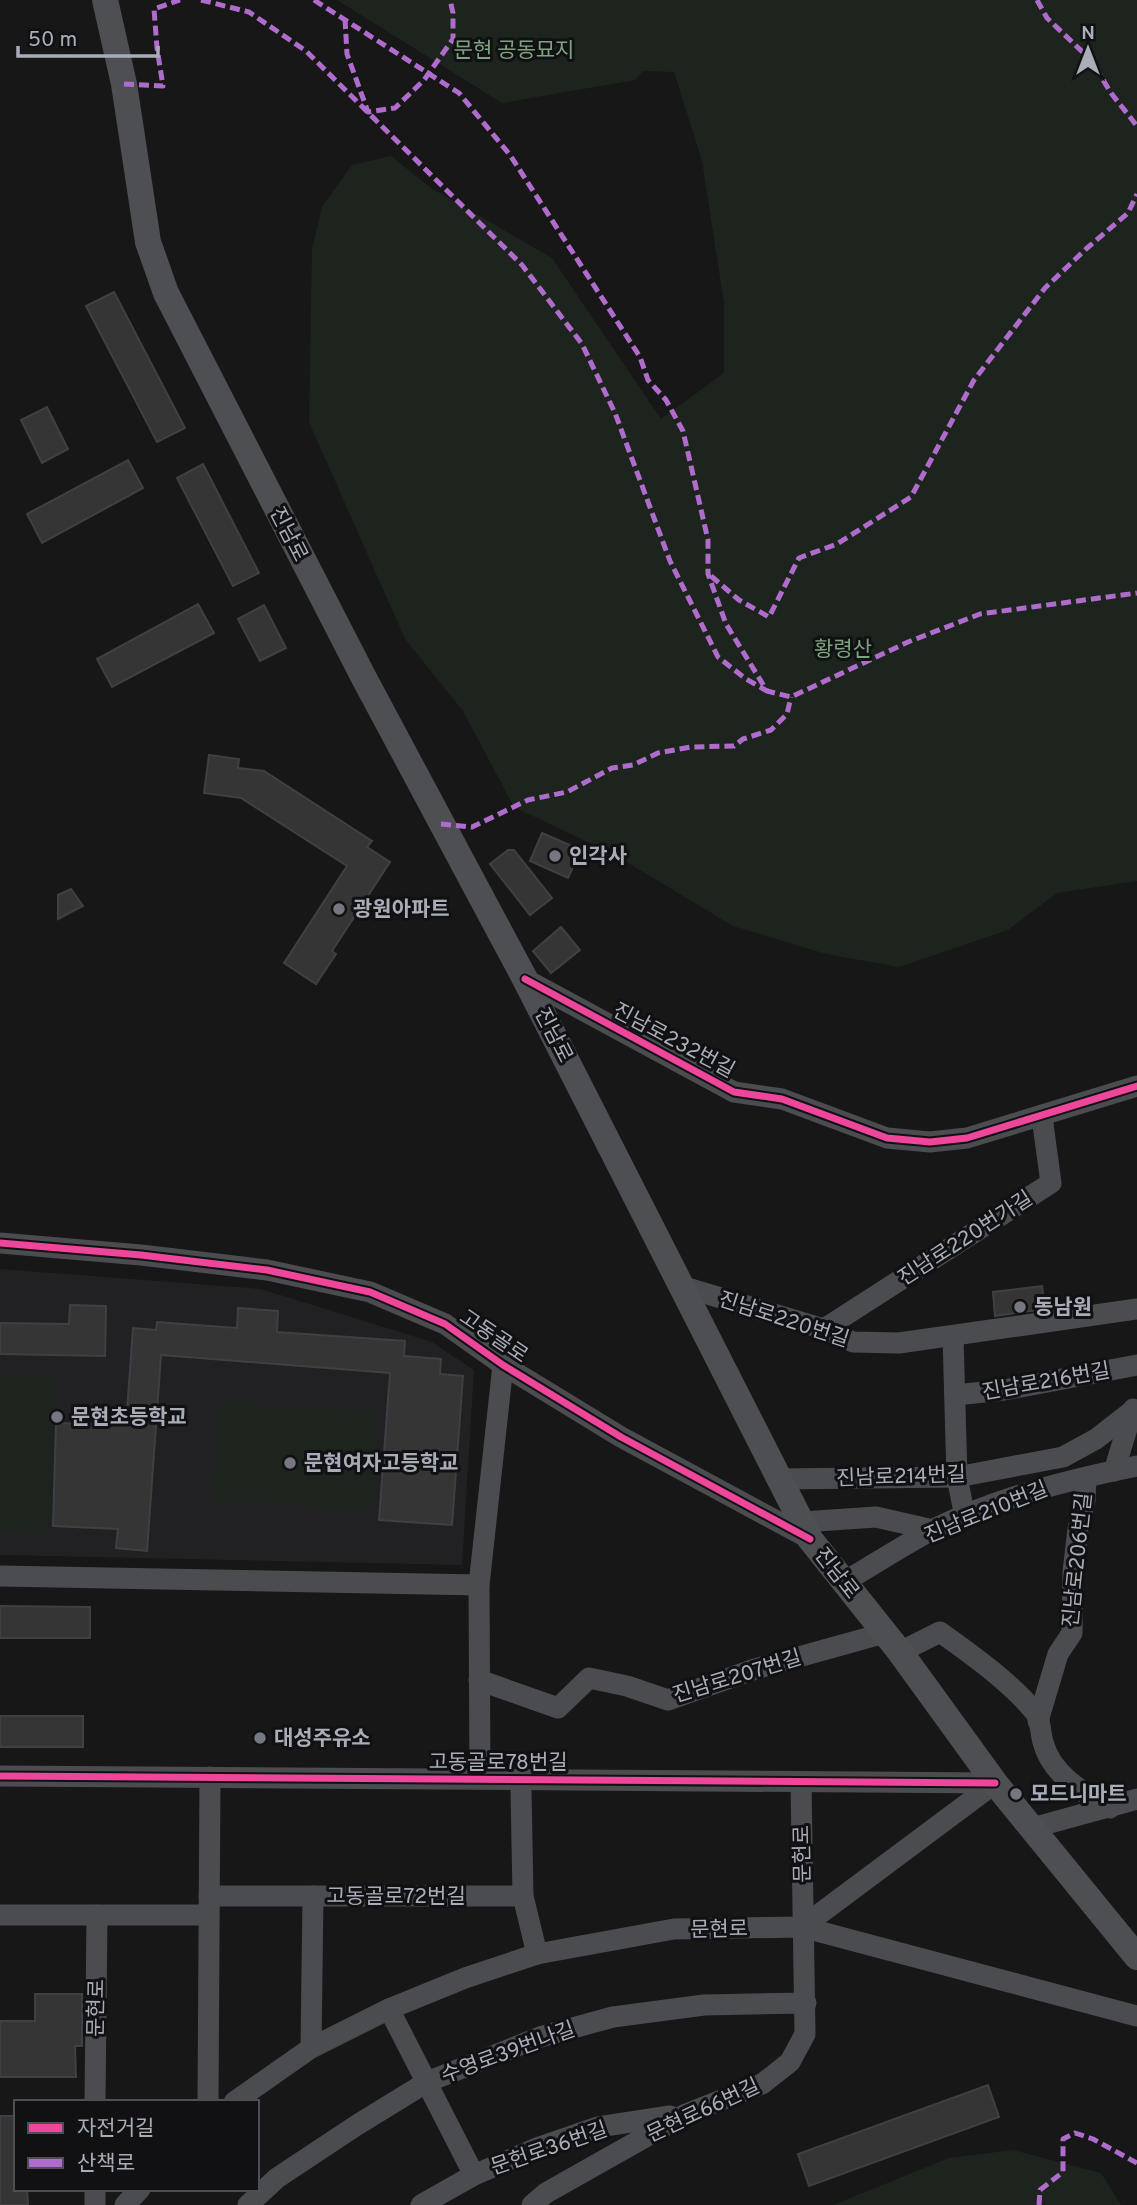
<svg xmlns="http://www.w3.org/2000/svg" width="1137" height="2205" font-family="Overpass,'Noto Sans KR',sans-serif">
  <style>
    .built { fill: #212123 }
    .green { fill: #1d241e }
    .building { fill: #353536; stroke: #3f4043; stroke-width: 2 }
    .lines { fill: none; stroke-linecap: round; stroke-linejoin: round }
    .minor { stroke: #4b4c50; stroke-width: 21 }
    .major { stroke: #4d4f52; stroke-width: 26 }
    .quiet { stroke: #b06ccc; stroke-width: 5; stroke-dasharray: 10 5; stroke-linecap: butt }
    .cycleway-casing { stroke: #111113; stroke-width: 11 }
    .cycleway { stroke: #ed469a; stroke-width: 7 }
    .poi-dot { fill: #757880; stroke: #111113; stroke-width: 2.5 }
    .labels { text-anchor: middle; stroke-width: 6; stroke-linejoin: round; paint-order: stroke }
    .park-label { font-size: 21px; fill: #7fa381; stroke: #111113 }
    .street-label { font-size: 21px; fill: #a8adb8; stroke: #111113 }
    .poi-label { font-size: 21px; font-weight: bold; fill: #a8adb8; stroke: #111113; text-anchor: start }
  </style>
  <rect width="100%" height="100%" fill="#171717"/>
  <polygon class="built" points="0,1269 261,1289 432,1342 474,1370 462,1565 0,1555"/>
  <g class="green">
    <polygon points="337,0 1137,0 1137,881 1057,893 1008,930 899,967 826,954 733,926 615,855 514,807 463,711 405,639 309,422 312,249 322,207 352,165 391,156 431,188 552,258 661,419 724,373 724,303 702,161 674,72 643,71 635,80 502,103"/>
    <polygon points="0,1373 53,1375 49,1533 0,1532"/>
    <polygon points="219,1402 375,1411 369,1509 213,1500"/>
    <polygon points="1013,2150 1101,2173 1121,2205 833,2205 949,2158"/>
  </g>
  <g class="building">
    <polygon points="114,292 185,428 157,442 86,306"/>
    <polygon points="47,407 68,449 42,463 21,420"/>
    <polygon points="128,460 143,488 42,543 27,514"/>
    <polygon points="203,464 259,573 233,586 177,478"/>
    <polygon points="198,604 214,633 112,687 97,659"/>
    <polygon points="264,605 286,648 260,661 238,619"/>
    <polygon points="209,755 239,759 238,768 264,771 372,841 367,847 390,862 332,951 336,954 316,984 284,963 347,866 241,798 204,793"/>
    <polygon points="542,833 581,850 568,878 530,861"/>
    <polygon points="508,850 514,850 552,898 530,915 490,864"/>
    <polygon points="71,889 83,906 58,919 58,895"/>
    <polygon points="561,927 580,950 551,973 533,951"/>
    <polygon points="1042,1286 1045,1309 995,1316 993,1292"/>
    <polygon points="70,1305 106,1306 105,1356 0,1354 0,1323 69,1324"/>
    <polygon points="238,1308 278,1311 277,1332 405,1341 404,1356 441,1359 440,1374 463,1376 452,1525 379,1520 390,1373 161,1355 147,1551 116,1548 118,1529 53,1526 56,1423 126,1425 133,1328 156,1330 157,1322 237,1328"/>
    <polygon points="0,1606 90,1607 90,1638 0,1638"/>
    <rect x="0" y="1716" width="83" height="31"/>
    <polygon points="35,1994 82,1994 82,2046 75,2046 76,2077 0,2077 0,2021 35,2021"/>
    <polygon points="988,2085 999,2117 809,2186 798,2154"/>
    <polygon points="0,2116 16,2116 16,2189 27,2189 28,2205 0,2205"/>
  </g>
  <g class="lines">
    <g class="minor">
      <polyline points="525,979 734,1092 782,1099 887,1138 930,1142 967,1138 1137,1086"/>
      <polyline points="0,1243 141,1255 267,1270 370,1292 445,1324 503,1365 621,1437 810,1539"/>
      <polyline points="681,1286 824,1329 853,1342 899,1343 1137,1309"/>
      <polyline points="824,1329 1051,1183 1042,1117"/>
      <polyline points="953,1336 957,1477 965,1517"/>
      <polyline points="955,1395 1004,1390 1137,1365"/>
      <polyline points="1114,1471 1133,1409"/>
      <polyline points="780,1479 957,1477 1063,1457 1096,1439 1132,1411"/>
      <polyline points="802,1522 876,1517 933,1530"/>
      <polyline points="0,1576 479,1585"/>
      <path d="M844,1582C873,1565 902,1546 932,1530C996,1498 1067,1480 1137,1466"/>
      <path d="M900,1652L940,1632C971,1654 1010,1682 1034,1711C1041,1718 1040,1732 1043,1742C1051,1774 1082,1792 1110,1808"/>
      <polyline points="479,1680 558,1708 589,1678 627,1686 668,1700 755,1669 885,1633"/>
      <polyline points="1038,1721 1058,1654 1072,1633 1073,1572 1078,1529 1085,1500 1086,1478"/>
      <polyline points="0,1776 995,1783"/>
      <polyline points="480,1779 479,1585 503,1365"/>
      <polyline points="522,1779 521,1790 523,1896 537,1954"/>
      <polyline points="1032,1828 1137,1799"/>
      <polyline points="209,1896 523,1896"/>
      <polyline points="0,1915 209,1915"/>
      <polyline points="802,1927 995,1783"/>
      <polyline points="389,2009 474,2175"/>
      <polyline points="311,2048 313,1896"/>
      <polyline points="95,2102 97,1915"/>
      <polyline points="208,2102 210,1777"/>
      <polyline points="234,2102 311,2048 389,2009 465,1978 537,1954 674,1929 802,1927 1137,2016"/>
      <polyline points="95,2205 95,2189"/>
      <polyline points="125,2205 140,2189"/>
      <polyline points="248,2205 277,2178 357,2125 427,2082 540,2037 613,2017 704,2005 806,2003"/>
      <polyline points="421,2205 474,2175 537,2148 598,2127 670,2116"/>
      <polyline points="532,2205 546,2193 686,2114 762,2084 790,2062 805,2034 801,1782"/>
    </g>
    <polyline class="major" points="105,0 124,84 148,242 166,293 364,678 525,979 810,1539 900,1652 995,1783 1137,1957"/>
    <g class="quiet">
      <polyline points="201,0 249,12 306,51 522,265 582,344 615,413 670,561 718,657 746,679 767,691"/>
      <polyline points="314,0 459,93 510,155 640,357 648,380 666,400 683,431 708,540 708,574 726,624 767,691 791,697 908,642 980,614 1137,593"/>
      <polyline points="1037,0 1047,18 1091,60 1111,93 1137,126"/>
      <polyline points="345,19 347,54 368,112 395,108 424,80 453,39 453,13 450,0"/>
      <polyline points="124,84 163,86 157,48 154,9 180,0"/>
      <polyline points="711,576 739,600 769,617 799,558 837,544 911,497 974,380 1045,288 1086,249 1128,213 1137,194"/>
      <polyline points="441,824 472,827 528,800 567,792 612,768 633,765 658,753 691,747 734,746 743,739 771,730 787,714 791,697"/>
      <polyline points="1039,2205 1040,2190 1063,2172 1063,2139 1075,2133 1093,2139 1137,2163"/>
    </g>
    <defs>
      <g id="cycleway">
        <polyline points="525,979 734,1092 782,1099 887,1138 930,1142 967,1138 1137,1086"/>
        <polyline points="0,1243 141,1255 267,1270 370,1292 445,1324 503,1365 621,1437 810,1539"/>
        <polyline points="0,1776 995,1783"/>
      </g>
    </defs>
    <use href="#cycleway" class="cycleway-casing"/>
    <use href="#cycleway" class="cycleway"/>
  </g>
  <g class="poi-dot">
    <circle cx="555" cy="856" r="7"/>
    <circle cx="339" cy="909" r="7"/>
    <circle cx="1020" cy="1307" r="7"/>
    <circle cx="57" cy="1417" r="7"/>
    <circle cx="290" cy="1463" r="7"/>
    <circle cx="260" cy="1738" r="7"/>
    <circle cx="1016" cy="1794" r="7"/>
  </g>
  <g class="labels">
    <g class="park-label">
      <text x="514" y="57">문현 공동묘지</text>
      <text x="843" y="656">황령산</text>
    </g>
    <g class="street-label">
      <text transform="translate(289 534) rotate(63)" y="7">진남로</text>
      <text transform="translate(554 1035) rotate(63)" y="7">진남로</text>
      <text transform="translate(674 1040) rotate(28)" y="7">진남로232번길</text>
      <text transform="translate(965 1238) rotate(-33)" y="7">진남로220번가길</text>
      <text transform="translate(784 1319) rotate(18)" y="7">진남로220번길</text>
      <text transform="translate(494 1336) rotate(34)" y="7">고동골로</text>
      <text transform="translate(1046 1381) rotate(-10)" y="7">진남로216번길</text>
      <text transform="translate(901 1476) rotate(-2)" y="7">진남로214번길</text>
      <text transform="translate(986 1512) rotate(-22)" y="7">진남로210번길</text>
      <text transform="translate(1077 1560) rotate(-84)" y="7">진남로206번길</text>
      <text transform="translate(837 1573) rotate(52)" y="7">진남로</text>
      <text transform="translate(737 1676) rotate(-17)" y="7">진남로207번길</text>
      <text x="498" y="1769">고동골로78번길</text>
      <text transform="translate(802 1854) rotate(-91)" y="7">문헌로</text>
      <text x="396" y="1903">고동골로72번길</text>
      <text transform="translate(719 1929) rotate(-1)" y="7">문현로</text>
      <text transform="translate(96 2008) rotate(-89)" y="7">문현로</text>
      <text transform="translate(508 2052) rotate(-20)" y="7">수영로39번나길</text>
      <text transform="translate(703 2110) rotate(-25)" y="7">문현로66번길</text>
      <text transform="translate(549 2148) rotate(-19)" y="7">문헌로36번길</text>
    </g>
    <g class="poi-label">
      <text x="569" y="863">인각사</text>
      <text x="353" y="916">광원아파트</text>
      <text x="1034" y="1314">동남원</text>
      <text x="71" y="1424">문현초등학교</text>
      <text x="304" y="1470">문현여자고등학교</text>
      <text x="274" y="1745">대성주유소</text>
      <text x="1030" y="1801">모드니마트</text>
    </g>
  </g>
  <rect x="14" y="2100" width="245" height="91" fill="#111113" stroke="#4d4f55" stroke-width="2"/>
  <rect x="28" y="2123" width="35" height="10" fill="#ed469a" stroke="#4d4f55" stroke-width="2"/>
  <text x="77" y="2135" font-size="21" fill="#a8adb8">자전거길</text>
  <rect x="28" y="2158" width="35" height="10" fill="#b06ccc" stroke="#4d4f55" stroke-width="2"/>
  <text x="77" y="2170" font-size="21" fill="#a8adb8">산책로</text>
  <g transform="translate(1088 49)" stroke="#111113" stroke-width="5" paint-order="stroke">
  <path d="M0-5L12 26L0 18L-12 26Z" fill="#a8adb8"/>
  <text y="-10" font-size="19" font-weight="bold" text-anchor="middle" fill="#a8adb8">N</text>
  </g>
  <path d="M18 46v10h140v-10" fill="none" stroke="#a8adb8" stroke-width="3.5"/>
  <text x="28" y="46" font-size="21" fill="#a8adb8" stroke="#111113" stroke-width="5" paint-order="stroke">50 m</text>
</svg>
